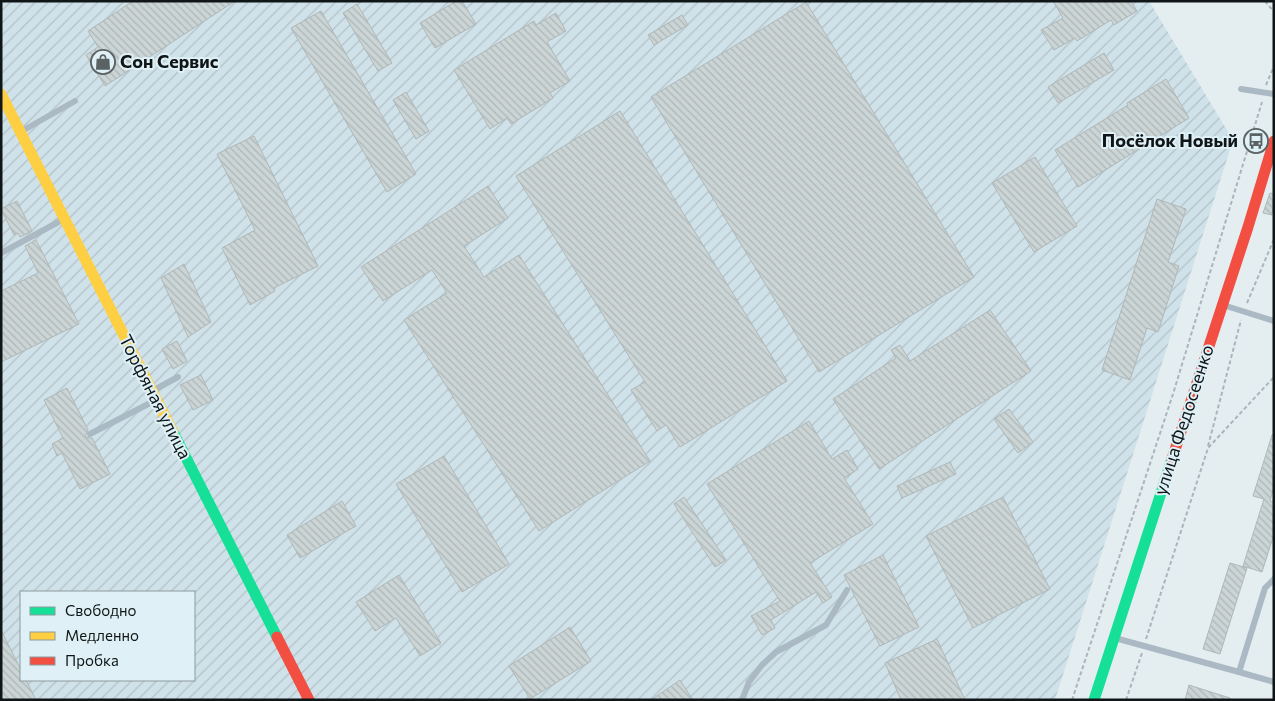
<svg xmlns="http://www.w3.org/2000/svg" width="1275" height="701" font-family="Commissioner,sans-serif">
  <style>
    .industrial { fill: url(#industrial-furrows); fill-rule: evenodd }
    .building { fill: url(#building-back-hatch); stroke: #afb7b8 }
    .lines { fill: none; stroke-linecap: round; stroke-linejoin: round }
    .path { stroke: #aab5bc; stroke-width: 2; stroke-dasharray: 4 2.5; stroke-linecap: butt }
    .lane { stroke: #aab9c4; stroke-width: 6 }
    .fast { stroke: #16e098; stroke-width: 11 }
    .slow { stroke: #ffcf43; stroke-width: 11 }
    .jam { stroke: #f24e42; stroke-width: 11 }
    .labels { text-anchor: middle; stroke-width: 4; stroke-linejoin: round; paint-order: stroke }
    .poi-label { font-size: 18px; font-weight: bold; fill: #101618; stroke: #dff1f6; text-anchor: start }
    .street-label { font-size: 18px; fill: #101618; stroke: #dff1f6 }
  </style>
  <defs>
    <pattern id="industrial-furrows" width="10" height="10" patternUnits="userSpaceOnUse" patternTransform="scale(1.25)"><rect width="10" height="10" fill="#d0e2e9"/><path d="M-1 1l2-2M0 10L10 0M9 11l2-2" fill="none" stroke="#b2c1c7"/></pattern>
    <pattern id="building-back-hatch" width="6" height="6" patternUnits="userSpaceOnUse" patternTransform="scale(1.25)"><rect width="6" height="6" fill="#ccd5d6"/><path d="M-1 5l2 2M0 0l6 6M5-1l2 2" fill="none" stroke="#aeb6b7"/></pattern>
  </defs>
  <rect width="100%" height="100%" fill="#e4eef1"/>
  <path class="industrial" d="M1,1H1149L1233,140L1055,700H1ZM21,592H194V680H21Z"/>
  <g class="building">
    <polygon points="133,1 235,1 105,86 86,55 98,47 88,31"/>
    <polygon points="456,1 462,1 476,24 435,48 420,23"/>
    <polygon points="1053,1 1131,1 1137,11 1114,25 1111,20 1077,41 1075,38 1054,50 1041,30 1063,18"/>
    <polygon points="806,2 974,277 819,372 651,97"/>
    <polygon points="357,4 392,63 378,71 343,13"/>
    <polygon points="321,11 416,174 387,192 291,28"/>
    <polygon points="556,13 566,31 547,42 570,81 550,93 553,98 511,124 507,118 490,129 454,70 534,21 536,25"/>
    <polygon points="682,15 688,25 654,45 648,35"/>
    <polygon points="1104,53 1114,70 1058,103 1048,87"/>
    <polygon points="1166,79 1189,118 1078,187 1055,150 1128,105 1127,103"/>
    <polygon points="406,92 429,131 416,139 393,100"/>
    <polygon points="620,111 787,381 680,447 666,425 657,431 631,390 645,382 516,176"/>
    <polygon points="254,136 318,266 274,288 275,291 250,305 222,248 255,230 217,154"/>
    <polygon points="1035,157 1077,226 1034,252 992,183"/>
    <polygon points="488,186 508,218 464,246 484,277 519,255 650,461 539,531 404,320 447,293 432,270 383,301 361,267"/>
    <polygon points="1270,193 1274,194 1272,215 1263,213"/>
    <polygon points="1157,199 1186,209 1168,262 1179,266 1158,332 1147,328 1130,380 1102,370"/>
    <polygon points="17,201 32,231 20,237 18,233 14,235 1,209"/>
    <polygon points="36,240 79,324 1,362 1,291 38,273 25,246"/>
    <polygon points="184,264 211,322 188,337 161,278"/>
    <polygon points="990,310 1031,371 879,469 833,399 896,358 891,350 900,345 910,361"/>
    <polygon points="177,341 187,361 173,369 162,349"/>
    <polygon points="201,375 213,400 193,410 180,385"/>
    <polygon points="67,388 88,430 85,436 88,438 92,438 110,474 80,489 62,453 57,456 52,444 63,438 44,400"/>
    <polygon points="1009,409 1033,442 1018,453 994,419"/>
    <polygon points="809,421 832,459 847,450 858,469 844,478 873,524 810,563 832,597 823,603 816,592 771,620 775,628 762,635 751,616 780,601 707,484"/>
    <polygon points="1272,435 1274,435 1274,487 1270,501 1274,502 1274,534 1262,572 1243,566 1264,499 1253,496"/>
    <polygon points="444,456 509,564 462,592 396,484"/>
    <polygon points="950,462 956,474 902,498 897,486"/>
    <polygon points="684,497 726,560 715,567 674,504"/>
    <polygon points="1003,497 1050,589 973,628 926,536"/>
    <polygon points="342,501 356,526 300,558 287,535"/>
    <polygon points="883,555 919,627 880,646 844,575"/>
    <polygon points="1230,563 1247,568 1220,654 1203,649"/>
    <polygon points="399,575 441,643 420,656 396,618 375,631 356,602"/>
    <polygon points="570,627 591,661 530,699 509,666"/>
    <polygon points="1,630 21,670 21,680 26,680 36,700 1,700"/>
    <polygon points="937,639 965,700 901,700 885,663"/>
    <polygon points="680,680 693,700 651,700"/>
    <polygon points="1189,685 1230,698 1230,700 1185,700"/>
  </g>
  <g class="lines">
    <g class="path">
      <polyline points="1265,1 1274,12"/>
      <polyline points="1266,85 1274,66"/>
      <polyline points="1247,303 1274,239"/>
      <polyline points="1208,446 1241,320"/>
      <polyline points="1146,639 1208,448 1274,377"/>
      <polyline points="1072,700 1173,394 1262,102"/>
      <polyline points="1126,700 1142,653"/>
    </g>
    <g class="lane">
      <polyline points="1241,89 1274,94"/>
      <polyline points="22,131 75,101"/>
      <polyline points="1,253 64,219"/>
      <polyline points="1223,305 1274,321"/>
      <polyline points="154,390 178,377"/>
      <polyline points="90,434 156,400"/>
      <polyline points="1115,638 1239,672 1265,588 1274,579"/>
      <polyline points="1239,672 1274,682"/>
      <polyline points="742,700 749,682 762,665 776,652 826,625 847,590"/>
    </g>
    <g class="fast">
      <polyline points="173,432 277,637"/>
      <polyline points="1094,700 1172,459"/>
    </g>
    <polyline class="slow" points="1,94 173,432"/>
    <g class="jam">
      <polyline points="1172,459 1248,227 1274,141"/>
      <polyline points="277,637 309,700"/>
    </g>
  </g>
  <defs>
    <symbol id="shop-ring" viewBox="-11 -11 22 22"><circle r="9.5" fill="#dff1f6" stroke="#5a6264" stroke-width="1.5"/><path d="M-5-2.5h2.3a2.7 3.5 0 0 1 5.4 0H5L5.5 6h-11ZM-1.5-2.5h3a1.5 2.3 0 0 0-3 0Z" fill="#5a6264"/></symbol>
    <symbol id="bus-ring" viewBox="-11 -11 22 22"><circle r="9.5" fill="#dff1f6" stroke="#5a6264" stroke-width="1.5"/><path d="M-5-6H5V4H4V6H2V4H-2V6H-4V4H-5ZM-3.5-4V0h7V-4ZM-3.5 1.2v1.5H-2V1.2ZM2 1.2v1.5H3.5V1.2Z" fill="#5a6264"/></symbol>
  </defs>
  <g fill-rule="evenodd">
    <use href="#shop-ring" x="89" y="48" width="28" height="28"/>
    <use href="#bus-ring" x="1242" y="127" width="28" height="28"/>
  </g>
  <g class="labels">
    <g class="poi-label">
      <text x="120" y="68">Сон Сервис</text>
      <text x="1238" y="147" text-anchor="end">Посёлок Новый</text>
    </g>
    <g class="street-label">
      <text transform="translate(155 397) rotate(63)" y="6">Торфяная улица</text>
      <text transform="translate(1184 420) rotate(-72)" y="6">улица Федосеенко</text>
    </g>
  </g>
  <rect width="1275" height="701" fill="none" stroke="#101618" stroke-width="5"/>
  <rect x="20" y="591" width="175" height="90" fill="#dff1f6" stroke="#8c999d"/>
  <rect x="30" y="607" width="25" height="8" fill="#16e098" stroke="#8c999d"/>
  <text x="65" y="616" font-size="15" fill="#101618">Свободно</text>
  <rect x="30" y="632" width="25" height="8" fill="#ffcf43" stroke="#8c999d"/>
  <text x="65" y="641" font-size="15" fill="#101618">Медленно</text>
  <rect x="30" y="657" width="25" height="8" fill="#f24e42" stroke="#8c999d"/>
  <text x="65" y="666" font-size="15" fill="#101618">Пробка</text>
</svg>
